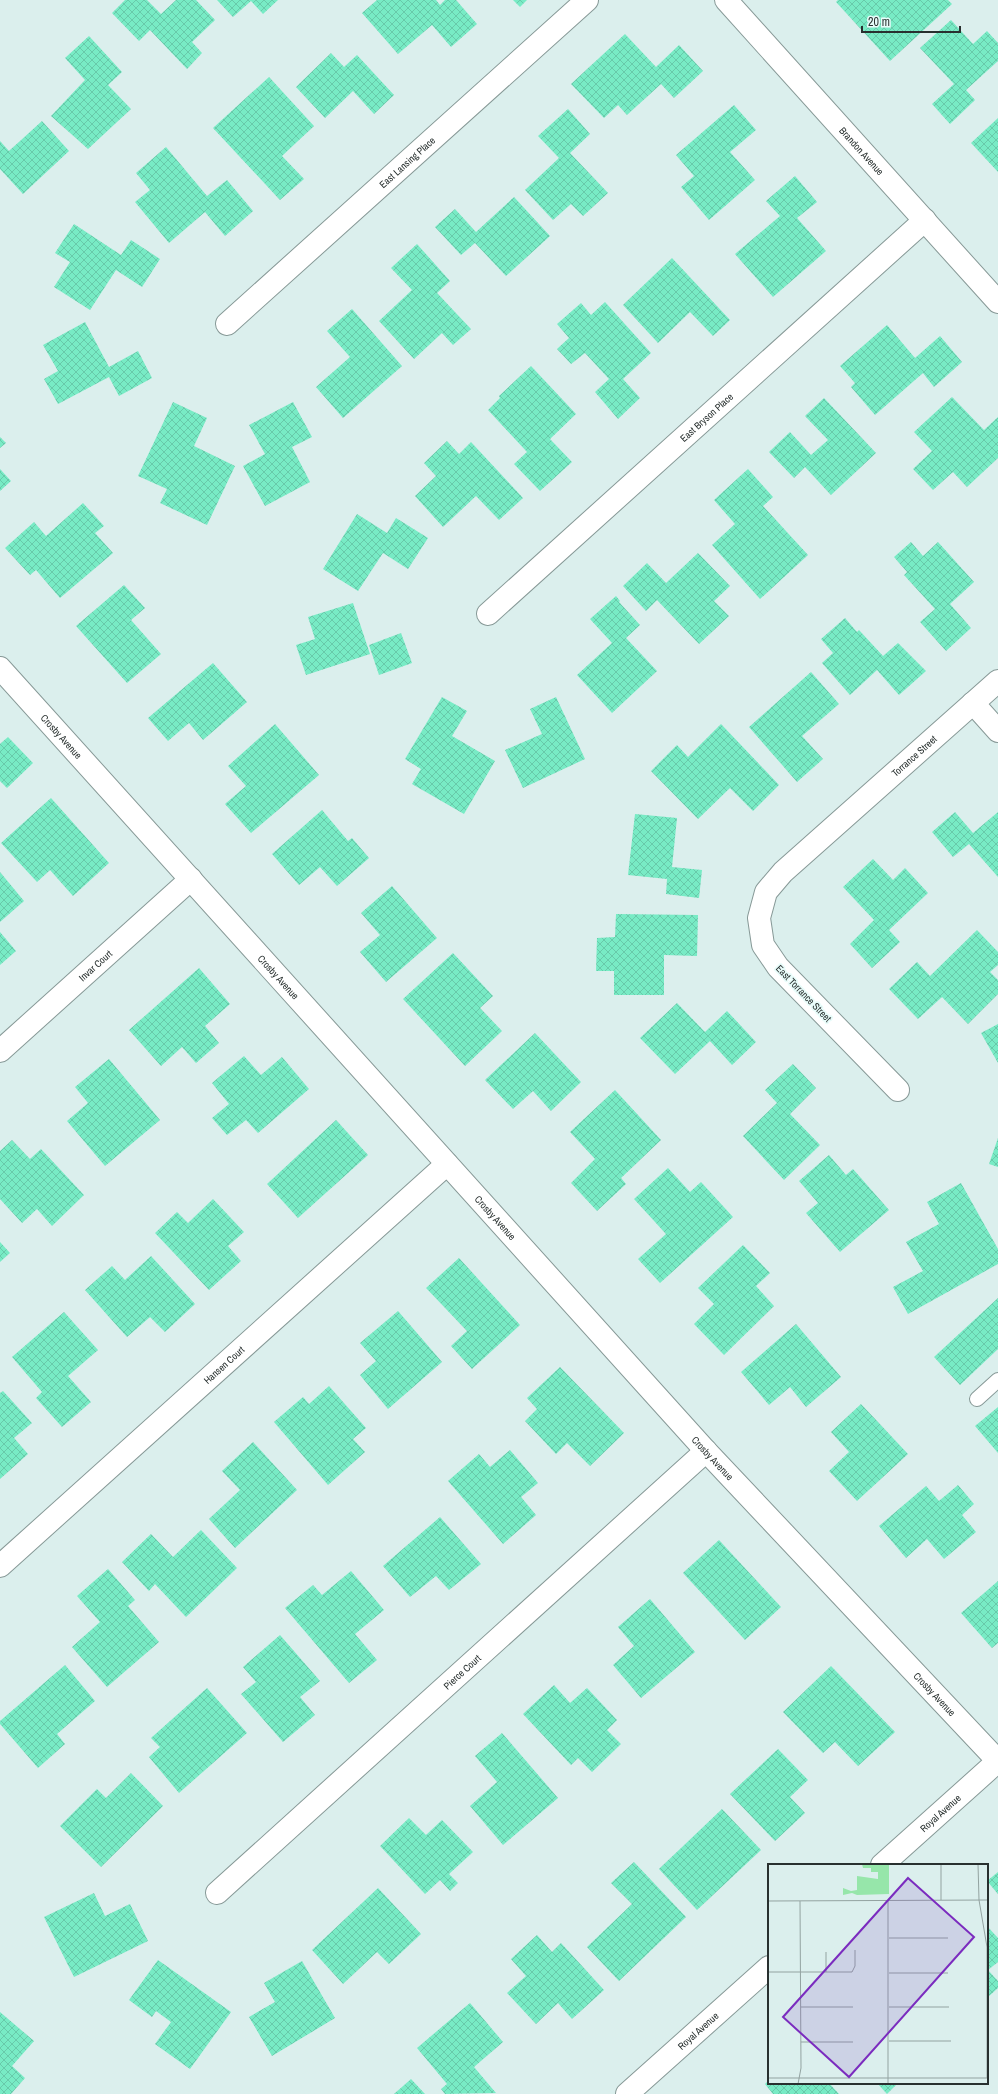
<svg xmlns="http://www.w3.org/2000/svg" width="998" height="2094" font-family="'Archivo Narrow',sans-serif">
  <style>
    .building { fill: url(#building-cross-hatch) }
    .lines { fill: none; stroke-linecap: round; stroke-linejoin: round }
    .service-casing { stroke: #879997; stroke-width: 16 }
    .minor-casing { stroke: #879997; stroke-width: 24 }
    .secondary-casing { stroke: #879997; stroke-width: 24 }
    .service { stroke: #fff; stroke-width: 14 }
    .minor { stroke: #fff; stroke-width: 22 }
    .secondary { stroke: #fff; stroke-width: 22 }
    .labels { text-anchor: middle; stroke-width: 3.5; stroke-linejoin: round; paint-order: stroke }
    .street-label { font-size: 10px; fill: #28302f; stroke: #e8fcfa }
    .inset-road { fill: none; stroke: #93a3a1; stroke-width: 1 }
    .view { fill: #7b2cbf; fill-opacity: 0.15; stroke: #7b2cbf; stroke-width: 2 }
    .inset-edge { fill: none; stroke: #28302f; stroke-width: 2 }
  </style>
  <defs>
    <pattern id="building-cross-hatch" width="8" height="8" patternUnits="userSpaceOnUse"><rect width="8" height="8" fill="#78ebc5"/><path d="M0 0l8 8M0 8l8-8" fill="none" stroke="#68caaa"/></pattern>
  </defs>
  <rect width="100%" height="100%" fill="#dbefed"/>
  <g class="building">
    <polygon points="125,0 147,0 161,14 176,0 196,0 215,20 192,42 202,53 187,69 150,30 139,41 112,13"/>
    <polygon points="217,0 278,0 263,14 251,1 233,17"/>
    <polygon points="377,0 436,0 440,5 445,0 456,0 477,24 451,47 432,25 398,54 362,13"/>
    <polygon points="513,0 527,0 520,7"/>
    <polygon points="838,0 948,0 952,4 890,61 836,2"/>
    <polygon points="951,20 973,44 987,31 998,43 998,61 966,90 975,100 950,124 932,104 954,84 920,48"/>
    <polygon points="625,34 656,67 679,45 703,71 674,98 661,84 627,115 618,105 604,118 571,84"/>
    <polygon points="89,36 122,72 108,85 131,109 88,149 51,116 85,80 65,58"/>
    <polygon points="331,53 344,67 357,55 394,95 374,114 353,91 325,118 296,87"/>
    <polygon points="269,77 314,126 282,156 304,179 280,200 213,128"/>
    <polygon points="734,105 756,130 730,152 755,180 709,220 681,187 694,176 676,155"/>
    <polygon points="568,109 590,134 570,153 608,193 583,216 571,204 553,220 525,190 559,158 538,136"/>
    <polygon points="998,118 998,172 971,143"/>
    <polygon points="42,121 69,151 23,194 0,169 0,141 9,151"/>
    <polygon points="166,147 207,196 227,180 253,211 225,236 205,212 169,243 135,202 150,190 136,173"/>
    <polygon points="795,176 817,202 797,218 826,251 773,297 735,254 780,216 766,201"/>
    <polygon points="514,197 550,236 506,276 475,243 461,255 435,227 455,209 476,232"/>
    <polygon points="74,224 121,255 131,240 160,259 142,287 116,270 90,310 54,287 70,262 55,253"/>
    <polygon points="417,244 450,281 437,293 471,329 453,345 442,333 414,359 379,321 412,290 391,268"/>
    <polygon points="672,258 730,320 713,336 690,312 658,343 623,305"/>
    <polygon points="605,302 651,353 623,379 640,398 618,419 595,392 609,379 585,353 571,364 557,349 569,338 557,324 581,303 591,315"/>
    <polygon points="352,309 402,366 343,418 316,387 350,357 327,331"/>
    <polygon points="85,322 109,367 138,351 152,378 119,396 109,377 58,404 44,379 58,371 43,345"/>
    <polygon points="887,325 915,358 940,336 962,362 934,387 923,373 875,415 851,387 855,383 840,366"/>
    <polygon points="531,366 576,414 550,439 572,462 540,491 514,464 527,452 488,410 500,398 499,396"/>
    <polygon points="952,397 984,430 998,417 998,458 967,487 953,472 933,490 913,469 932,451 914,432"/>
    <polygon points="824,398 876,453 831,495 805,467 794,478 769,452 790,432 811,455 828,440 805,416"/>
    <polygon points="173,402 207,418 194,446 235,466 207,525 160,503 167,489 138,476"/>
    <polygon points="293,402 312,437 292,447 310,482 265,506 243,466 265,454 249,425"/>
    <polygon points="0,437 6,443 0,448"/>
    <polygon points="447,441 459,454 471,442 523,498 499,520 476,496 443,527 415,496 436,476 424,463"/>
    <polygon points="0,469 11,481 0,491"/>
    <polygon points="748,469 773,497 763,506 808,555 760,599 712,545 735,524 714,500"/>
    <polygon points="83,503 104,526 95,533 113,553 60,598 36,570 30,575 5,548 34,522 46,536"/>
    <polygon points="357,514 387,533 396,518 428,538 408,569 383,553 358,591 323,569"/>
    <polygon points="911,542 923,556 938,542 974,582 950,604 971,628 946,651 920,622 935,609 904,575 907,572 894,557"/>
    <polygon points="698,553 730,586 714,601 729,616 699,644 657,600 646,611 623,586 647,563 666,583"/>
    <polygon points="124,585 145,608 131,620 161,654 127,683 76,626"/>
    <polygon points="616,596 620,601 619,602 640,625 626,638 657,671 612,713 577,675 612,643 590,619"/>
    <polygon points="353,603 370,654 306,675 296,645 315,639 308,617"/>
    <polygon points="845,618 857,632 859,630 883,656 898,643 926,671 899,695 877,670 850,695 822,663 833,653 821,639"/>
    <polygon points="401,633 412,663 379,675 369,645"/>
    <polygon points="213,663 247,702 203,740 189,723 168,741 148,718"/>
    <polygon points="811,672 839,704 802,736 823,759 797,782 749,727"/>
    <polygon points="442,697 467,711 452,736 495,761 464,814 412,784 421,769 405,759"/>
    <polygon points="556,697 585,759 523,788 505,750 542,734 530,709"/>
    <polygon points="275,724 319,775 251,833 225,804 246,786 228,766"/>
    <polygon points="721,724 779,785 753,811 730,788 698,819 651,771 677,745 688,757"/>
    <polygon points="8,737 33,763 7,788 0,781 0,744"/>
    <polygon points="51,798 109,863 73,896 50,870 37,882 1,843"/>
    <polygon points="322,810 348,841 352,838 369,858 337,886 320,867 299,885 272,854"/>
    <polygon points="955,812 973,833 998,812 998,877 969,844 953,857 932,832"/>
    <polygon points="635,814 677,818 672,867 702,870 699,898 666,894 667,879 628,875"/>
    <polygon points="873,859 893,880 905,868 928,893 889,930 900,942 872,968 850,944 874,920 843,887"/>
    <polygon points="0,872 24,901 0,922"/>
    <polygon points="392,886 437,938 386,982 360,952 380,935 361,913"/>
    <polygon points="616,914 698,915 697,956 664,955 664,995 614,995 614,971 596,971 597,938 615,937"/>
    <polygon points="977,930 998,952 998,965 990,972 998,980 998,994 968,1024 942,997 918,1019 889,989 917,962 930,976"/>
    <polygon points="0,932 16,951 0,965"/>
    <polygon points="453,953 493,996 480,1008 502,1031 465,1066 403,999"/>
    <polygon points="199,968 230,1004 205,1026 219,1043 196,1063 182,1047 161,1066 129,1030"/>
    <polygon points="677,1003 705,1032 727,1011 756,1042 732,1065 710,1041 675,1074 640,1038"/>
    <polygon points="998,1024 998,1063 981,1033"/>
    <polygon points="535,1033 581,1082 551,1111 533,1091 513,1109 485,1080"/>
    <polygon points="244,1056 261,1075 282,1057 309,1089 258,1133 246,1120 227,1135 212,1118 229,1104 212,1083"/>
    <polygon points="109,1059 160,1120 105,1166 67,1121 88,1103 75,1087"/>
    <polygon points="793,1064 816,1088 790,1114 820,1145 784,1180 743,1136 777,1103 765,1090"/>
    <polygon points="615,1090 661,1140 621,1178 626,1184 597,1211 571,1183 595,1159 570,1132"/>
    <polygon points="336,1120 368,1155 298,1218 267,1184"/>
    <polygon points="998,1138 998,1167 989,1164"/>
    <polygon points="12,1140 30,1159 41,1149 84,1195 52,1226 37,1209 22,1223 0,1199 0,1151"/>
    <polygon points="829,1155 846,1175 853,1169 889,1210 840,1252 806,1213 818,1203 799,1181"/>
    <polygon points="668,1168 690,1192 701,1182 733,1217 660,1283 638,1259 666,1234 634,1199"/>
    <polygon points="961,1183 998,1249 998,1264 908,1314 893,1287 923,1271 906,1242 939,1224 927,1202"/>
    <polygon points="213,1199 244,1232 228,1246 241,1261 209,1290 155,1233 177,1212 188,1223"/>
    <polygon points="0,1242 10,1253 0,1262"/>
    <polygon points="743,1245 770,1273 756,1286 774,1306 724,1355 694,1324 714,1304 698,1288"/>
    <polygon points="151,1256 195,1304 165,1332 150,1317 127,1337 85,1290 112,1266 125,1280"/>
    <polygon points="459,1258 520,1325 472,1369 451,1346 467,1331 426,1288"/>
    <polygon points="998,1298 998,1349 960,1385 934,1357"/>
    <polygon points="398,1311 442,1362 388,1409 360,1375 376,1361 360,1343"/>
    <polygon points="64,1312 98,1350 68,1376 91,1402 62,1427 36,1398 42,1392 12,1357"/>
    <polygon points="796,1324 841,1377 806,1407 790,1387 769,1405 741,1372"/>
    <polygon points="560,1367 624,1433 590,1466 567,1443 556,1454 525,1421 537,1409 527,1398"/>
    <polygon points="329,1386 366,1428 353,1439 365,1452 328,1485 274,1422 303,1397 309,1404"/>
    <polygon points="3,1391 32,1423 14,1438 28,1454 0,1479 0,1393"/>
    <polygon points="861,1404 908,1454 857,1501 829,1471 849,1452 831,1432"/>
    <polygon points="998,1407 998,1453 975,1426"/>
    <polygon points="253,1442 297,1490 235,1548 209,1519 240,1490 222,1471"/>
    <polygon points="510,1450 538,1483 521,1497 536,1515 503,1544 448,1481 479,1454 490,1467"/>
    <polygon points="958,1485 974,1504 962,1515 976,1532 944,1559 927,1539 906,1558 879,1526 926,1486 939,1501"/>
    <polygon points="440,1517 481,1564 449,1590 436,1576 410,1597 383,1566"/>
    <polygon points="201,1530 237,1568 186,1617 155,1584 149,1591 122,1562 151,1534 173,1557"/>
    <polygon points="719,1540 781,1607 745,1640 683,1573"/>
    <polygon points="108,1569 135,1600 128,1606 159,1642 107,1687 72,1647 100,1622 77,1596"/>
    <polygon points="351,1571 384,1610 355,1634 377,1660 349,1683 285,1608 313,1585 322,1595"/>
    <polygon points="998,1581 998,1643 992,1648 961,1613"/>
    <polygon points="650,1599 695,1652 641,1698 613,1665 634,1646 618,1627"/>
    <polygon points="280,1635 320,1681 300,1697 315,1715 283,1742 241,1694 256,1682 243,1667"/>
    <polygon points="65,1665 95,1701 57,1734 65,1744 38,1768 0,1724 0,1721"/>
    <polygon points="831,1666 895,1732 858,1766 835,1742 823,1753 783,1712"/>
    <polygon points="554,1685 570,1703 587,1688 617,1720 607,1730 621,1744 592,1772 578,1758 571,1765 523,1714"/>
    <polygon points="207,1688 247,1733 179,1793 149,1757 160,1747 151,1738"/>
    <polygon points="502,1733 558,1798 503,1845 470,1806 497,1782 475,1756"/>
    <polygon points="778,1749 808,1780 790,1797 805,1813 775,1841 730,1794"/>
    <polygon points="131,1773 163,1806 101,1867 60,1826 97,1789 106,1798"/>
    <polygon points="722,1809 761,1850 697,1910 659,1869"/>
    <polygon points="409,1818 426,1835 442,1820 473,1852 449,1874 458,1883 450,1891 440,1880 425,1894 380,1846"/>
    <polygon points="634,1862 686,1917 619,1981 587,1947 632,1904 611,1883"/>
    <polygon points="998,1872 998,1894 987,1881"/>
    <polygon points="378,1888 421,1934 389,1964 377,1952 343,1984 312,1950"/>
    <polygon points="94,1893 105,1916 130,1904 148,1941 74,1977 44,1917"/>
    <polygon points="987,1926 998,1938 998,1962 988,1970 998,1981 998,1988 987,1998"/>
    <polygon points="537,1935 552,1952 561,1943 604,1990 572,2019 558,2003 536,2024 507,1993 526,1976 511,1959"/>
    <polygon points="158,1960 231,2012 190,2069 155,2044 171,2022 156,2011 152,2017 129,2000"/>
    <polygon points="302,1961 335,2018 272,2056 249,2017 275,2002 264,1983"/>
    <polygon points="470,2003 503,2042 474,2067 496,2093 445,2094 441,2089 447,2084 417,2048"/>
    <polygon points="0,2012 34,2041 12,2066 25,2078 11,2094 0,2094"/>
    <polygon points="411,2079 425,2094 394,2094"/>
    <polygon points="769,2080 769,2083 829,2083 839,2094 773,2094 765,2084"/>
    <polygon points="877,2083 898,2083 887,2094"/>
  </g>
  <g class="lines">
    <defs>
      <polyline id="service" points="977,1399 998,1380"/>
      <g id="minor">
        <path id="s1" d="M726,0L998,302"/>
        <path id="s2" d="M227,324L587,0"/>
        <path id="s3" d="M488,614L925,220"/>
        <path id="s4" d="M0,668L706,1451L998,1761"/>
        <polyline points="973,703 998,731"/>
        <path id="s5" d="M0,1051L191,879"/>
        <path id="s6" d="M898,1090L778,967L763,945L759,918L766,892L783,872L998,681"/>
        <path id="s7" d="M0,1566L447,1164"/>
        <path id="s8" d="M217,1893L706,1451"/>
      </g>
      <g id="secondary">
        <path id="s9" d="M882,1865L998,1761"/>
        <path id="s10" d="M627,2094L769,1967"/>
      </g>
    </defs>
    <use href="#service" class="service-casing"/>
    <use href="#minor" class="minor-casing"/>
    <use href="#secondary" class="secondary-casing"/>
    <use href="#service" class="service"/>
    <use href="#minor" class="minor"/>
    <use href="#secondary" class="secondary"/>
  </g>
  <g class="labels">
    <g class="street-label">
      <text dy="4" stroke="none"><textPath href="#s1" startOffset="203">Brandon Avenue</textPath></text>
      <text dy="4" stroke="none"><textPath href="#s2" startOffset="242">East Lansing Place</textPath></text>
      <text dy="4" stroke="none"><textPath href="#s3" startOffset="294">East Bryson Place</textPath></text>
      <text dy="4" stroke="none"><textPath href="#s4" startOffset="92">Crosby Avenue</textPath></text>
      <text dy="4" stroke="none"><textPath href="#s6" startOffset="454">Torrance Street</textPath></text>
      <text dy="4" stroke="none"><textPath href="#s5" startOffset="128">Invar Court</textPath></text>
      <text dy="4" stroke="none"><textPath href="#s4" startOffset="416">Crosby Avenue</textPath></text>
      <text transform="translate(804 993) rotate(46)" y="4">East Torrance Street</text>
      <text dy="4" stroke="none"><textPath href="#s4" startOffset="740">Crosby Avenue</textPath></text>
      <text dy="4" stroke="none"><textPath href="#s7" startOffset="301">Hansen Court</textPath></text>
      <text dy="4" stroke="none"><textPath href="#s4" startOffset="1064">Crosby Avenue</textPath></text>
      <text dy="4" stroke="none"><textPath href="#s8" startOffset="330">Pierce Court</textPath></text>
      <text dy="4" stroke="none"><textPath href="#s4" startOffset="1388">Crosby Avenue</textPath></text>
      <text dy="4" stroke="none"><textPath href="#s9" startOffset="78">Royal Avenue</textPath></text>
      <text dy="4" stroke="none"><textPath href="#s10" startOffset="95">Royal Avenue</textPath></text>
    </g>
  </g>
  <g transform="translate(768 1864)">
    <rect width="220" height="220" fill="#dbefed"/>
    <path d="M94,0H121V30L89,31L84,29L75,31V24L83,27L89,26V12L110,15V8H103V4H95Z" fill="#96e6aa"/>
    <path class="inset-road" d="M173,0V36M210,0L211,36L219,83V214M120,36V220M0,37L220,36M121,74H180M58,88V108M0,108H84L87,102V86M121,109H180M33,143H85M121,143H181M121,177H183M33,178H85M0,214H220M30,220L33,204L32,37"/>
    <path class="view" d="M140,14L206,73L81,213L15,153Z"/>
    <rect width="220" height="220" class="inset-edge"/>
  </g>
  <path d="M862 26v6h98v-6" fill="none" stroke="#28302f" stroke-width="2"/>
  <text x="868" y="26" font-size="12" fill="#28302f" stroke="#e8fcfa" stroke-width="3" paint-order="stroke">20 m</text>
</svg>
